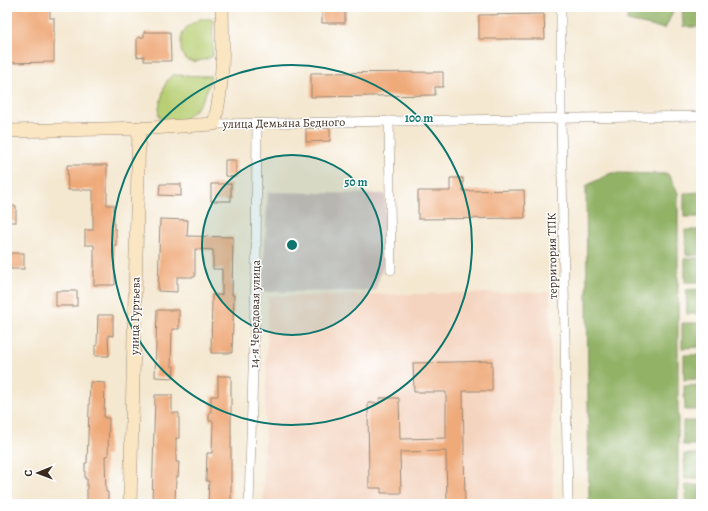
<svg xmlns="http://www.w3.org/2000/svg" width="708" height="511" font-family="Alegreya,serif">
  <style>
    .built { fill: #f4d4bf }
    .industrial { fill: #d0c0bb }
    .green { fill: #b8cf74; stroke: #7a7c49 }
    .forest { fill: #92b266; stroke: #666e42 }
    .building { fill: #efaa7a }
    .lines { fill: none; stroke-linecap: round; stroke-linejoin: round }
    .minor-casing { stroke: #988978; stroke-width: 10 }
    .secondary-casing { stroke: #988978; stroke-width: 14 }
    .minor { stroke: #fff; stroke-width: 9 }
    .secondary { stroke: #fbe6c3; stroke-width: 13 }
    .ring { fill: none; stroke: #0f766e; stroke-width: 2 }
    .labels { text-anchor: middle; stroke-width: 3; stroke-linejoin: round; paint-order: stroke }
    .street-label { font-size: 12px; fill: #3b2a1e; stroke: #fff }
    .centre { fill: #0f766e; stroke: #fff; stroke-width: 2 }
    .ring-label { font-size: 12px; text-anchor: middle; font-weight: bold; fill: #0f766e; stroke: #fff; stroke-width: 3; stroke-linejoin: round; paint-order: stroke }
  </style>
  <rect width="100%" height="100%" fill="#fff"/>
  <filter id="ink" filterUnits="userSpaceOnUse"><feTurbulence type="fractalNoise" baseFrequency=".025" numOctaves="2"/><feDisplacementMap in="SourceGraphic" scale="8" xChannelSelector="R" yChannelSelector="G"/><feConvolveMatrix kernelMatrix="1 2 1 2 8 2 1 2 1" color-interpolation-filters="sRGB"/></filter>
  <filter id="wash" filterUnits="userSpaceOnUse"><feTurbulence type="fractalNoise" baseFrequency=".012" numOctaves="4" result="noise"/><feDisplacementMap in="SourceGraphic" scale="16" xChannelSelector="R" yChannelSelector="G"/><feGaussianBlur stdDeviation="0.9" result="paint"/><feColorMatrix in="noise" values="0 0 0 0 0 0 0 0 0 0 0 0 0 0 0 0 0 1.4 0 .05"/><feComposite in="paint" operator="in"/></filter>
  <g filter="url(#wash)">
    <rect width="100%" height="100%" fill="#f4e8d1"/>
    <polygon class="built" points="550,292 553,504 263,504 268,296"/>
    <polygon class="industrial" points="268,192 385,194 386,257 375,291 262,292"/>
    <g class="green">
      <path d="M200,19H213V56C206,60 190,65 184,57C181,54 181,48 181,45C181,40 181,34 185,30C187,25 196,22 200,19Z"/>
      <path d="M173,75L211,76C208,92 201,106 188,116C181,122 162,126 159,115C157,110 161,102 162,96C164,88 165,80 173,75Z"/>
    </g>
    <g class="forest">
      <polygon points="628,7 675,7 665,29 627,21"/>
      <polygon points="682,7 701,7 701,27 683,27"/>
      <polygon points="611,173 668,174 678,193 678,504 589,504 586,186"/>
      <polygon points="701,192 701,217 684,217 684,193"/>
      <polygon points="685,230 701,230 701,255 686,255"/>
      <rect x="685" y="258" width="16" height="24"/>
      <polygon points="701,289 701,314 687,314 686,290"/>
      <polygon points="682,323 701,323 701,347 682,348"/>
      <polygon points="684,355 701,355 701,379 684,380"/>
      <polygon points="701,385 701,410 685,410 684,386"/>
      <rect x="683" y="421" width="18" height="24"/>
      <polygon points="684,454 701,454 701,479 685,479"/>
      <polygon points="685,485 701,485 701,504 686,504"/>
    </g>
    <g id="blocks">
      <g class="building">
        <polygon points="7,7 50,7 50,18 54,18 54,62 7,63"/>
        <rect x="322" y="7" width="23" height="16"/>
        <polygon points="544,14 545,39 479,39 479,15"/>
        <polygon points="144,32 170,32 171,61 144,61 144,56 137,57 137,38 144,37"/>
        <polygon points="443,72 443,87 435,87 435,95 311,97 311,73"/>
        <polygon points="306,128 330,128 330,141 306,142"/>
        <polygon points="225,160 236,160 236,177 225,176"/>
        <polygon points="67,165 107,165 107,205 114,205 114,229 116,229 116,245 114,245 115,285 94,285 94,245 85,245 85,230 93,230 93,190 68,190"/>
        <polygon points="450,178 463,178 463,191 524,190 525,218 418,219 418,191 450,191"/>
        <polygon points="160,184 181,184 181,196 159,195"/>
        <rect x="211" y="184" width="20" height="17"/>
        <rect x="7" y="206" width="9" height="16"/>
        <polygon points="160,219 188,220 187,236 233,237 232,295 234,295 232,353 211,353 212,295 222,295 222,269 213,269 213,250 195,249 195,277 177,277 177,292 158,291"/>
        <rect x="7" y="253" width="17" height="16"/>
        <rect x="56" y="291" width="21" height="15"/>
        <polygon points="157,310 179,310 179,329 172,329 171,366 174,366 173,378 155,377"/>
        <polygon points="98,315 113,315 113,336 108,335 109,356 95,356 95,346 97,346"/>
        <polygon points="492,361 492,391 463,391 465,504 447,504 446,451 400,452 401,493 381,493 381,488 369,488 368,403 380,403 380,398 399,398 400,439 446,438 446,392 414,392 413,363"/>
        <polygon points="218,376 231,376 231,504 208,504 209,481 206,481 207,453 212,453 213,421 209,421 209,412 211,412 211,396 218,396"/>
        <polygon points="90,382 105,383 104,418 109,418 108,456 105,456 106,492 108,492 108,504 87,504 87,479 85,479 85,463 87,463"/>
        <polygon points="155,395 172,395 172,413 179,413 179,438 176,438 176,462 179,462 178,477 176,477 175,502 152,502"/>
      </g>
    </g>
  </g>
  <g filter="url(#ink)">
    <use href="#blocks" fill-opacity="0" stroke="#988978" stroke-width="1"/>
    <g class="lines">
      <defs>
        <g id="minor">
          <polyline points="561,7 561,117 568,504"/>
          <polyline points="389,121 391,270"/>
          <polyline points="214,124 701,116"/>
          <polyline points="249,504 256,271 257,124"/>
        </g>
        <g id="secondary">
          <path d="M7,131L151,128L214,124C224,85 223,47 222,7"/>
          <polyline points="130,504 139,128"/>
        </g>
      </defs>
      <use href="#minor" class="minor-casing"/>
      <use href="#secondary" class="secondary-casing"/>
      <use href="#minor" class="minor"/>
      <use href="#secondary" class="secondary"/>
    </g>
  </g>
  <circle cx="292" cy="245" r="90" fill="#0f766e" fill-opacity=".12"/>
  <g class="ring">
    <circle cx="292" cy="245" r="90"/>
    <circle cx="292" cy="245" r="180"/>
  </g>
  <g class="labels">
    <g class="street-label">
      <text transform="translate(284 123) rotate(-1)" y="4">улица Демьяна Бедного</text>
      <text transform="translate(552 256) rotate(-91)" y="4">территория ТПК</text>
      <text transform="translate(255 314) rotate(-89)" y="4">14-я Чередовая улица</text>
      <text transform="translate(135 316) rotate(-89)" y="4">улица Гуртьева</text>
    </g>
  </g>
  <circle cx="292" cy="245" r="6" class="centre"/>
  <g class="ring-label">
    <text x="419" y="122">100 m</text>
    <text x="356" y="186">50 m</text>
  </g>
  <rect width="708" height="511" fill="none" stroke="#fff" stroke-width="24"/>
  <g transform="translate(38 473) rotate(269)" stroke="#ffffff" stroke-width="3" paint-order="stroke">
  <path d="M0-3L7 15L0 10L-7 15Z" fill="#3b2a1e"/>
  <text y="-6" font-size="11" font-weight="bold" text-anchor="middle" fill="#3b2a1e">С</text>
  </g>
</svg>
